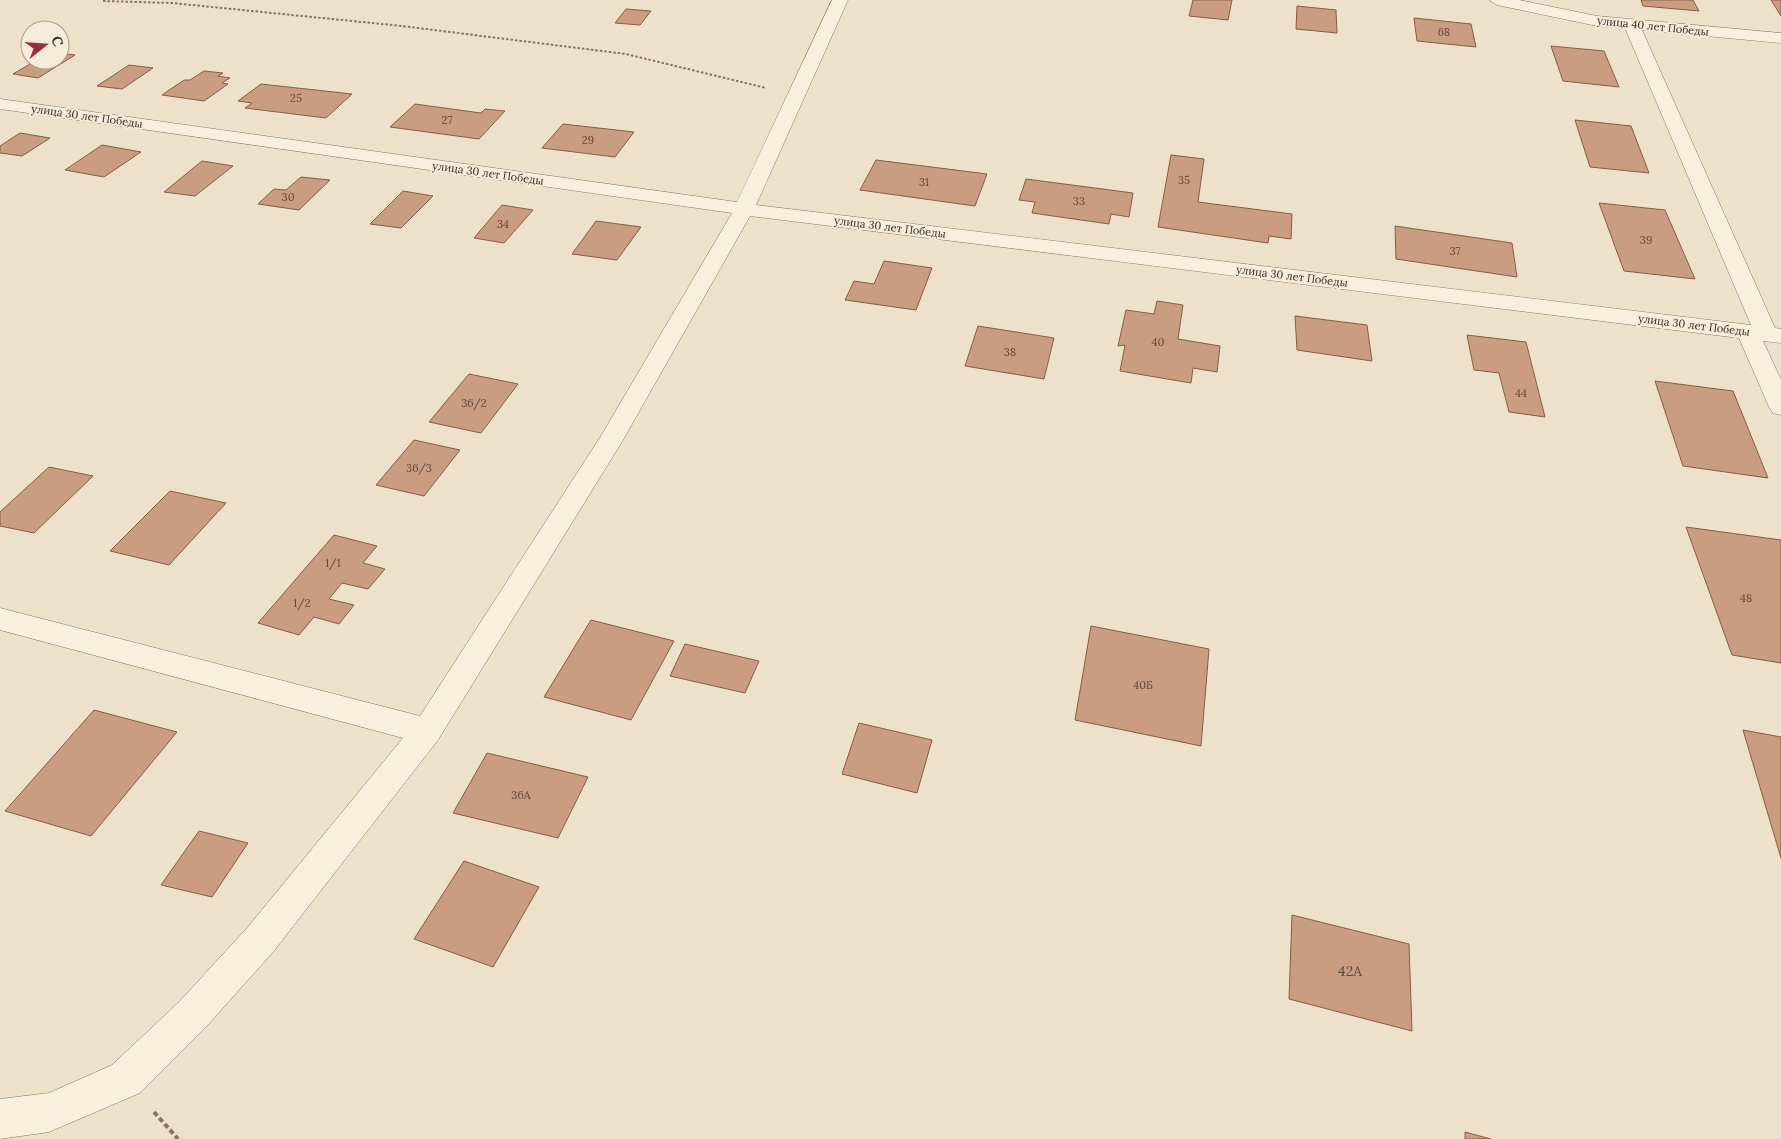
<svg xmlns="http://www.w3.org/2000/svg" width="1781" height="1139" font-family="Lora,serif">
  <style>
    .building { fill: #ca9c82; stroke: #885c45 }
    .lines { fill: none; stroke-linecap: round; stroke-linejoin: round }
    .minor-casing { stroke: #8a735f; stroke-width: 1 }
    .path-far1 { stroke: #8a735f; stroke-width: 2; stroke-dasharray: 2.5 2; stroke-linecap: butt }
    .path { stroke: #8a735f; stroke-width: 4; stroke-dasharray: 5 3; stroke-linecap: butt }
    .minor { fill: #f8efdd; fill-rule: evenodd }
    .labels { text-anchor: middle; stroke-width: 4; stroke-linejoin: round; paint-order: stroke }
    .far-street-label { font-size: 11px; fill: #3b2c22; stroke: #f5ebd9 }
    .number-label { font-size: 11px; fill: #5f483a }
    .near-number-label { font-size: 14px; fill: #5f483a }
  </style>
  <rect width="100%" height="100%" fill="#ede1ca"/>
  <g class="building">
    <polygon points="1193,0 1232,0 1228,20 1189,16"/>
    <polygon points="1641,0 1693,0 1699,11 1643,6"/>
    <polygon points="1771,0 1781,0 1781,16"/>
    <polygon points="1297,6 1336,10 1337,33 1296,29"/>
    <polygon points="626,9 651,11 640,25 615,23"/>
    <polygon points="1414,18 1471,24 1476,47 1417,41"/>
    <polygon points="1551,46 1604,51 1619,87 1563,81"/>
    <polygon points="60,53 75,55 38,78 13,74 37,60 60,60"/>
    <polygon points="129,65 153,68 122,89 97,86"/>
    <polygon points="204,71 223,73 218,76 230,78 222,83 228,84 204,101 162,95 184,80 190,80"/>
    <polygon points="261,84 352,94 326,118 245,108 252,103 238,101"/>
    <polygon points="415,104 481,113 485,109 505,111 479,139 390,127"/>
    <polygon points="1575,120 1631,126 1649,173 1590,167"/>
    <polygon points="563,124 634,132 615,157 542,148"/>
    <polygon points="20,133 50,138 22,156 0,153 0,146"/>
    <polygon points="102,145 141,152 104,177 65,170"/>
    <polygon points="1171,155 1204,159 1198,202 1292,214 1291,239 1269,236 1268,243 1158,227"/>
    <polygon points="876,160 987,174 975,206 860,190"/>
    <polygon points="202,161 233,166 195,196 164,192"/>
    <polygon points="301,177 330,180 299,210 258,204 274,189 286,190"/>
    <polygon points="1026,179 1133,193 1129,217 1111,214 1109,224 1032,213 1035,202 1019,200"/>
    <polygon points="403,191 433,196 401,228 370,224"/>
    <polygon points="1599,203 1665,210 1695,279 1624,271"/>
    <polygon points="502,205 533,210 504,243 474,238"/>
    <polygon points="596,221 641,227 617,260 572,254"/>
    <polygon points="1395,226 1512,243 1517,277 1396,259"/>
    <polygon points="884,261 932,268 916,310 845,300 854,281 874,284"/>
    <polygon points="1157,301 1183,305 1178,339 1220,346 1217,372 1193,368 1191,383 1120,371 1125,345 1118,346 1126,310 1154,314"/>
    <polygon points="1295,316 1367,325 1372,361 1297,350"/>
    <polygon points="978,326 1054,338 1044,379 965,366"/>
    <polygon points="1467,335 1526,342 1545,417 1509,412 1499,373 1474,370"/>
    <polygon points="469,374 518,384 481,433 429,422"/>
    <polygon points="1655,381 1733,391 1768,478 1683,466"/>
    <polygon points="414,440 460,450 424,496 376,485"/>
    <polygon points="49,467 93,476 34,533 0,526 0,512"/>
    <polygon points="170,491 226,503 169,565 110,551"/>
    <polygon points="1686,527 1781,540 1781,663 1732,655"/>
    <polygon points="334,535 377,546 363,563 385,569 368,589 342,583 329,599 354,605 339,624 314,617 299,635 258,623"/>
    <polygon points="591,620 674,641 631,720 544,697"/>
    <polygon points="1091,626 1209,649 1201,746 1075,720"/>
    <polygon points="685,644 759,661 745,693 670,676"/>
    <polygon points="94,710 177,732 91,836 5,811"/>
    <polygon points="859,723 932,740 917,793 842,774"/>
    <polygon points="1743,730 1781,737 1781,858"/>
    <polygon points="487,753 588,777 558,838 453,813"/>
    <polygon points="199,831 248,843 212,897 161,885"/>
    <polygon points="464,861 539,887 493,967 414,939"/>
    <polygon points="1292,915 1409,944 1412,1031 1289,999"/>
    <polygon points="1465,1132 1491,1139 1465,1139"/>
  </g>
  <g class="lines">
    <defs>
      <polygon id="minor" points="832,0 848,0 756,205 1751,325 1625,28 1597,26 1497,5 1489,0 1519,0 1597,16 1781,33 1781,43 1642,30 1775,328 1781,329 1781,343 1763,341 1781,380 1781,415 1773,413 1769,407 1739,338 750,216 623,440 438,740 273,952 205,1028 140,1093 49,1132 0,1139 0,1099 49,1093 112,1065 179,1002 247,928 403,738 0,630 0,608 420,716 601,436 732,213 0,109 0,99 737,202"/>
    </defs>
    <use href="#minor" class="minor-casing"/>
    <polyline class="path-far1" points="103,1 172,3 402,26 626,54 766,88"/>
    <polyline class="path" points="154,1112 178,1139"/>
    <use href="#minor" class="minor"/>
  </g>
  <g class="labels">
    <g class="far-street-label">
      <text transform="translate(1653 26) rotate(6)" y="4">улица 40 лет Победы</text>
      <text transform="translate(87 116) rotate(8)" y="4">улица 30 лет Победы</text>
      <text transform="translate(488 173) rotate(8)" y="4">улица 30 лет Победы</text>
      <text transform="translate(890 227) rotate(7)" y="4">улица 30 лет Победы</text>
      <text transform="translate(1292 276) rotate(7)" y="4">улица 30 лет Победы</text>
      <text transform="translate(1694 325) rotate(7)" y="4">улица 30 лет Победы</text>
    </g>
    <g class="number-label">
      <text x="1444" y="36">68</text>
      <text x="296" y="102">25</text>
      <text x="447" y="124">27</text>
      <text x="588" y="144">29</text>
      <text x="1184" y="184">35</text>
      <text x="924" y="186">31</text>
      <text x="288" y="201">30</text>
      <text x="1079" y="205">33</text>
      <text x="503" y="228">34</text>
      <text x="1646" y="244">39</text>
      <text x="1455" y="255">37</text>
      <text x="1158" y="346">40</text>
      <text x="1010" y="356">38</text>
      <text x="1521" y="397">44</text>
      <text x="474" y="407">36/2</text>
      <text x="419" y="472">36/3</text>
      <text x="333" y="567">1/1</text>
      <text x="1746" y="602">48</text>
      <text x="302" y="607">1/2</text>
      <text x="1143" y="689">40Б</text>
      <text x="521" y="799">36А</text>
    </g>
    <g class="near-number-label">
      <text x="1350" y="976">42А</text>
    </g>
  </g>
  <g transform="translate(45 45) rotate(73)"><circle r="24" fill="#f5ebd9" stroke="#ab9f90"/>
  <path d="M0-4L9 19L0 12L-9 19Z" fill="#973137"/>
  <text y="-8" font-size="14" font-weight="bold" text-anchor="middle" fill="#3b2c22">С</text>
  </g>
</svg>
